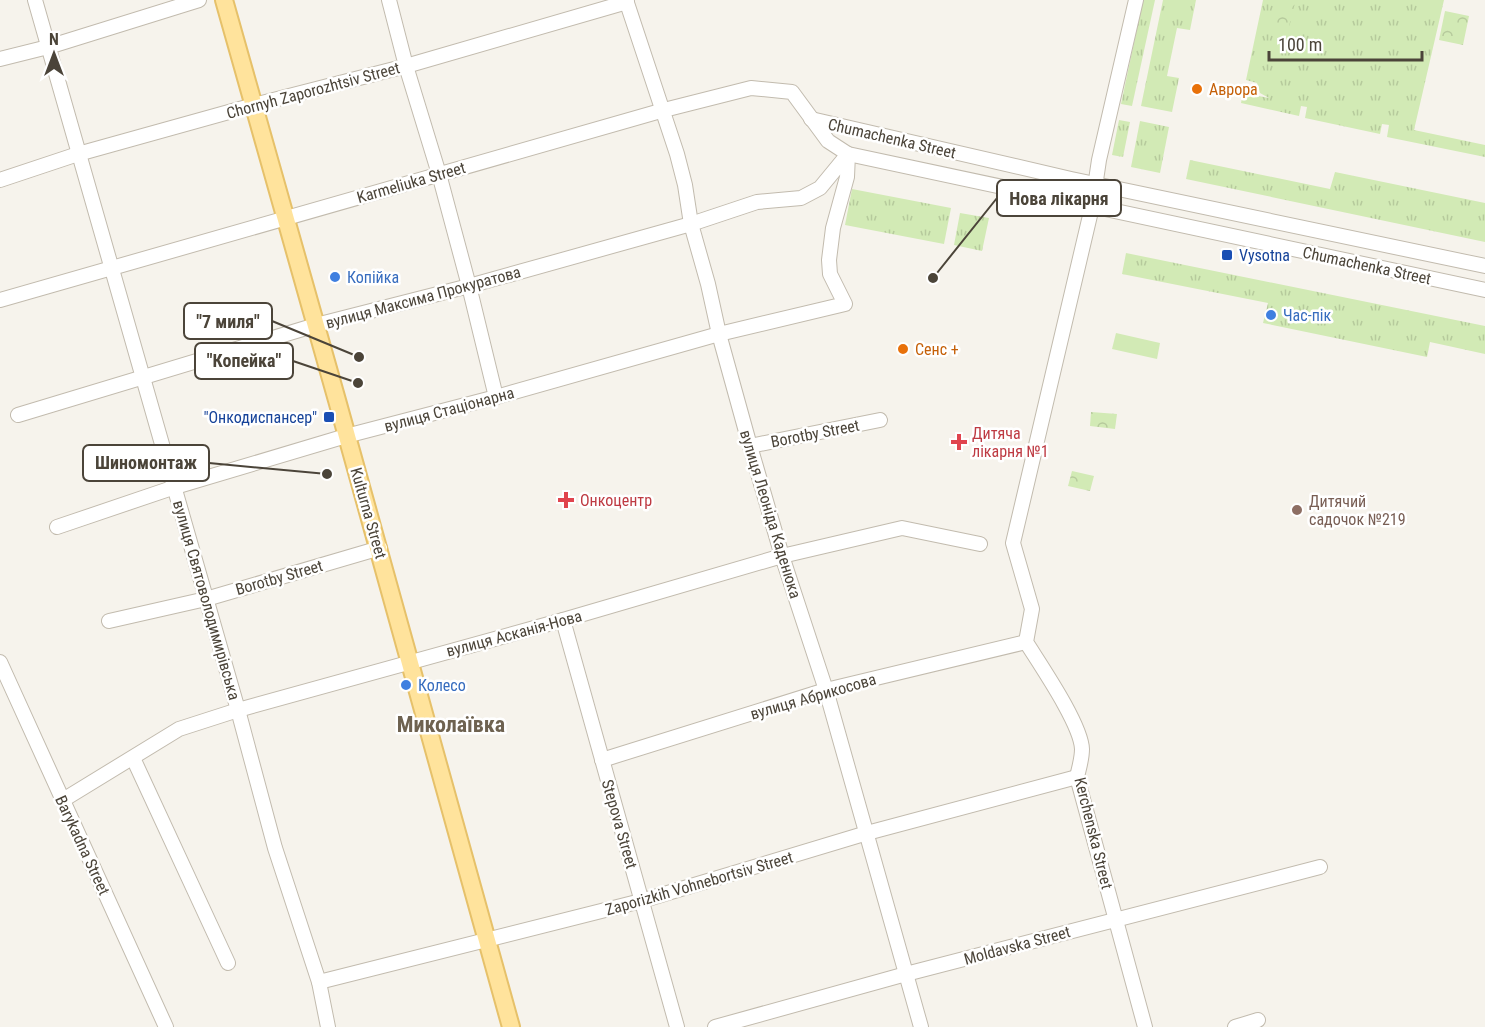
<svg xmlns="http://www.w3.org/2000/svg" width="1485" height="1027" font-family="'Roboto Condensed',sans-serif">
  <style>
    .grass { fill: url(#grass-tufts) }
    .park { fill: url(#park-crowns) }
    .garden { fill: #d2eab5 }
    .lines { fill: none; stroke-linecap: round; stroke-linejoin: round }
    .minor-casing { stroke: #c2bbae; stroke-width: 16 }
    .major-casing { stroke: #e6c16a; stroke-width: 20 }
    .minor { stroke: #fff; stroke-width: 14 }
    .major { stroke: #ffe39c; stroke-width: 16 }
    .food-dot { fill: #e8710a; stroke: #fff; stroke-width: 2 }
    .transit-dot { fill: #1a4fb4; stroke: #fff; stroke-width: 2 }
    .shop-dot { fill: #3f7fe0; stroke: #fff; stroke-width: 2 }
    .health-dot { fill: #e0444e; stroke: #fff; stroke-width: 2 }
    .education-dot { fill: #8d6e63; stroke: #fff; stroke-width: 2 }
    .labels { text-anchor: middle; stroke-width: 5; stroke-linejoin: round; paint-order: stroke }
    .food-label { font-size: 16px; fill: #c56008; stroke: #fff; text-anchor: start }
    .street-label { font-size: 16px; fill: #4b4439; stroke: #fff }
    .transit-label { font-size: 16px; fill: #164399; stroke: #fff; text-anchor: start }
    .shop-label { font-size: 16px; fill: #366cbe; stroke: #fff; text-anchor: start }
    .health-label { font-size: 16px; fill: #be3a42; stroke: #fff; text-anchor: start }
    .education-label { font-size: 16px; fill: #785e54; stroke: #fff; text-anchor: start }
    .district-label { font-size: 22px; font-weight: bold; fill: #6e6250; stroke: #fff }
    .leader { fill: none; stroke: #4b4439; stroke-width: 2 }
    .callout-dot { fill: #4b4439; stroke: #fff; stroke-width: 2 }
    .callout { fill: #fff; stroke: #4b4439; stroke-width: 2 }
    .callout-label { font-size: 18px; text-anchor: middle; font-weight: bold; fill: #4b4439 }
  </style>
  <defs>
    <pattern id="grass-tufts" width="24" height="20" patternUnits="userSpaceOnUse" patternTransform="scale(1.5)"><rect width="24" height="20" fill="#d2eab5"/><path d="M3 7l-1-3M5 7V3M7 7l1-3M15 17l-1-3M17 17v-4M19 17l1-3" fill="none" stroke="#b6ca9c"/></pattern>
    <pattern id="park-crowns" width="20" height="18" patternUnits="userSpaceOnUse" patternTransform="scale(1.5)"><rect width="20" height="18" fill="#d2eab5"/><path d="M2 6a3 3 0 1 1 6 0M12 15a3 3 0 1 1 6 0" fill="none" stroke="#b6ca9c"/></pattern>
  </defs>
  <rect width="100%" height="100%" fill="#f6f3ec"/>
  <g class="grass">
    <polygon points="1143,0 1155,0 1132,106 1121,104"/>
    <polygon points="1163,0 1196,0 1190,30 1177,28 1167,76 1179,78 1172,112 1141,106"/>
    <polygon points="1263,0 1444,0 1414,130 1485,145 1485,157 1387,137 1389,125 1382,124 1380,134 1305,118 1307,107 1301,106 1299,116 1241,103 1243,93 1269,98 1260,93 1257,83 1246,80"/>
    <polygon points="1119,120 1130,122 1123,157 1112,155"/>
    <polygon points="1140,121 1169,127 1160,173 1131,167"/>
    <polygon points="1190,160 1330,189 1335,172 1485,203 1485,242 1186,179"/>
    <polygon points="852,189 951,208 944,244 845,225"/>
    <polygon points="960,213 989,218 982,251 954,245"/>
    <polygon points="1126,253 1485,326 1485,354 1430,342 1427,357 1263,323 1268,303 1122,274"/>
  </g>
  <g class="park">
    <polygon points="1276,0 1295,3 1287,34 1269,30"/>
    <polygon points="1445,11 1469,16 1463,45 1439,40"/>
    <polygon points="1091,412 1117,414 1115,429 1090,426"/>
    <polygon points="1072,471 1094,476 1090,491 1068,486"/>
  </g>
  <polygon class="garden" points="1116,333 1160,343 1157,359 1112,349"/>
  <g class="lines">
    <defs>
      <g id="minor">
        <polyline points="35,0 238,710 275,848 319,982 328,1027"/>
        <polyline points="389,0 406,66 439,174 469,286 496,397"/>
        <polyline points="626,0 677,154 685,185 691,224 708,284 719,334 750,446 782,556 826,690 921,1027"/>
        <path d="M1136,0L1099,160L1092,207L1013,543L1032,609L1026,642C1041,666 1081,724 1082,749C1082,759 1079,768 1077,777L1145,1027"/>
        <polyline points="0,59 48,47 199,0"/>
        <polyline points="811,119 1071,179 1485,266"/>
        <polyline points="0,180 78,154 254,105 406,66 627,2"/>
        <polyline points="0,300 664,110 751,88 792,92 828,141 848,154 1485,290"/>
        <polyline points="18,415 316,325 469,286 691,224 757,202 801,198 820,188 848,154"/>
        <polyline points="750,446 880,420"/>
        <polyline points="57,527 175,487 346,436 496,397 719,334 845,304 830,274 829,260 833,228 847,177 848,154"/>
        <polyline points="563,620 677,1027"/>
        <polyline points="109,621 206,599 380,548"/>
        <polyline points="0,662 166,1027"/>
        <polyline points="133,758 228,963"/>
        <polyline points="602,760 826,690 1026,642"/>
        <polyline points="63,800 179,729 238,710 563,620 782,556 902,528 980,544"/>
        <polyline points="319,982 641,901 867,833 1077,777"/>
        <polyline points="715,1027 906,974 1320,867"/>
        <polyline points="1235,1027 1258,1020"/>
      </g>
      <path id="major" d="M224,0C321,342 417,684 511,1027"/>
    </defs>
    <use href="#minor" class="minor-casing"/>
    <use href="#major" class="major-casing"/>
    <use href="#minor" class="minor"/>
    <use href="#major" class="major"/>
  </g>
  <g class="food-dot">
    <circle cx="1197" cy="89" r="6"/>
    <circle cx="903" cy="349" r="6"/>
  </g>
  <g class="transit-dot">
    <rect x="1221" y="249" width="12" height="12" rx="3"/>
    <rect x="323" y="411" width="12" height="12" rx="3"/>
  </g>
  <g class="shop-dot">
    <circle cx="335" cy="277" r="6"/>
    <circle cx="1271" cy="315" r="6"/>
    <circle cx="406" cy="685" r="6"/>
  </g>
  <g class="health-dot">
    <path d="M956 433h6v6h6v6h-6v6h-6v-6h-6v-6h6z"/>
    <path d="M563 491h6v6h6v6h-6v6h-6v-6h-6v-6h6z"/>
  </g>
  <circle class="education-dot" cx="1297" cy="510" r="6"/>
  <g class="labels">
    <g class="food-label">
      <text x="1209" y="95">Аврора</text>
      <text x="915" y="355">Сенс +</text>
    </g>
    <g class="street-label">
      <text transform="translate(313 90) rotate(-15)" y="6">Chornyh Zaporozhtsiv Street</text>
      <text transform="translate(892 138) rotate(13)" y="6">Chumachenka Street</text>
      <text transform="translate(411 182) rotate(-16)" y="6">Karmeliuka Street</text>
      <text transform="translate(1367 265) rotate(12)" y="6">Chumachenka Street</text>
      <text transform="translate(423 297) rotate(-15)" y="6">вулиця Максима Прокуратова</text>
      <text transform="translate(449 409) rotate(-15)" y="6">вулиця Стаціонарна</text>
      <text transform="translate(815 433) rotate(-11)" y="6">Borotby Street</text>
      <text transform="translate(369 513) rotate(74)" y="6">Kulturna Street</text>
      <text transform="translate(771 514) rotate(73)" y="6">вулиця Леоніда Каденюка</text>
      <text transform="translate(279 577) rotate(-16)" y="6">Borotby Street</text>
      <text transform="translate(207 600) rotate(74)" y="6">вулиця Святоволодимирівська</text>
      <text transform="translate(514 633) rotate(-15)" y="6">вулиця Асканія-Нова</text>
      <text transform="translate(813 696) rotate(-16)" y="6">вулиця Абрикосова</text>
      <text transform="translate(620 824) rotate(74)" y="6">Stepova Street</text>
      <text transform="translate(1094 833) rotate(76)" y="6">Kerchenska Street</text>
      <text transform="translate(83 845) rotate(65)" y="6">Barykadna Street</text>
      <text transform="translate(699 883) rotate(-16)" y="6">Zaporizkih Vohnebortsiv Street</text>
      <text transform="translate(1017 945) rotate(-15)" y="6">Moldavska Street</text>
    </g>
    <g class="transit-label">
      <text x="1239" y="261">Vysotna</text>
      <text x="317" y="423" text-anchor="end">"Онкодиспансер"</text>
    </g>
    <g class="shop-label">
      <text x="347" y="283">Копійка</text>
      <text x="1283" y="321">Час-пік</text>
      <text x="418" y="691">Колесо</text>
    </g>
    <g class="health-label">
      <text x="972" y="439">Дитяча<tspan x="972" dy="18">лікарня №1</tspan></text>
      <text x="580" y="506">Онкоцентр</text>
    </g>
    <g class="education-label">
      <text x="1309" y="507">Дитячий<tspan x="1309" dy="18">садочок №219</tspan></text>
    </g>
    <g class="district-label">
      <text x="451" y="732">Миколаївка</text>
    </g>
  </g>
  <path class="leader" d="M933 278L997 198M359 357L272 321M358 383L293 361M327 474L209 463"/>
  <g class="callout-dot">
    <circle cx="933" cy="278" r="6"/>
    <circle cx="359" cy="357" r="6"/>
    <circle cx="358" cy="383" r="6"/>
    <circle cx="327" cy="474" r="6"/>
  </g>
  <g class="callout">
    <rect x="997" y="180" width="124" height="36" rx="6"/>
    <rect x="184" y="303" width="88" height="36" rx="6"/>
    <rect x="195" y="343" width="98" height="36" rx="6"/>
    <rect x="83" y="445" width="126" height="36" rx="6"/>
  </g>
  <g class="callout-label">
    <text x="1059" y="205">Нова лікарня</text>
    <text x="228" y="328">"7 миля"</text>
    <text x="244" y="367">"Копейка"</text>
    <text x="146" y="469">Шиномонтаж</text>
  </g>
  <g transform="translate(54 54)" stroke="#ffffff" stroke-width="4.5" paint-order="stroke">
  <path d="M0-4.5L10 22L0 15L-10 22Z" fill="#4b4439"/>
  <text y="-9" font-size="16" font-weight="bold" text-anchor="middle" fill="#4b4439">N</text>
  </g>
  <path d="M1269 51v9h153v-9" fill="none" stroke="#4b4439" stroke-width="3"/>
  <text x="1278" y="51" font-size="18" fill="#4b4439" stroke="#ffffff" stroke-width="4.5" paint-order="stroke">100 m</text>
</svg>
